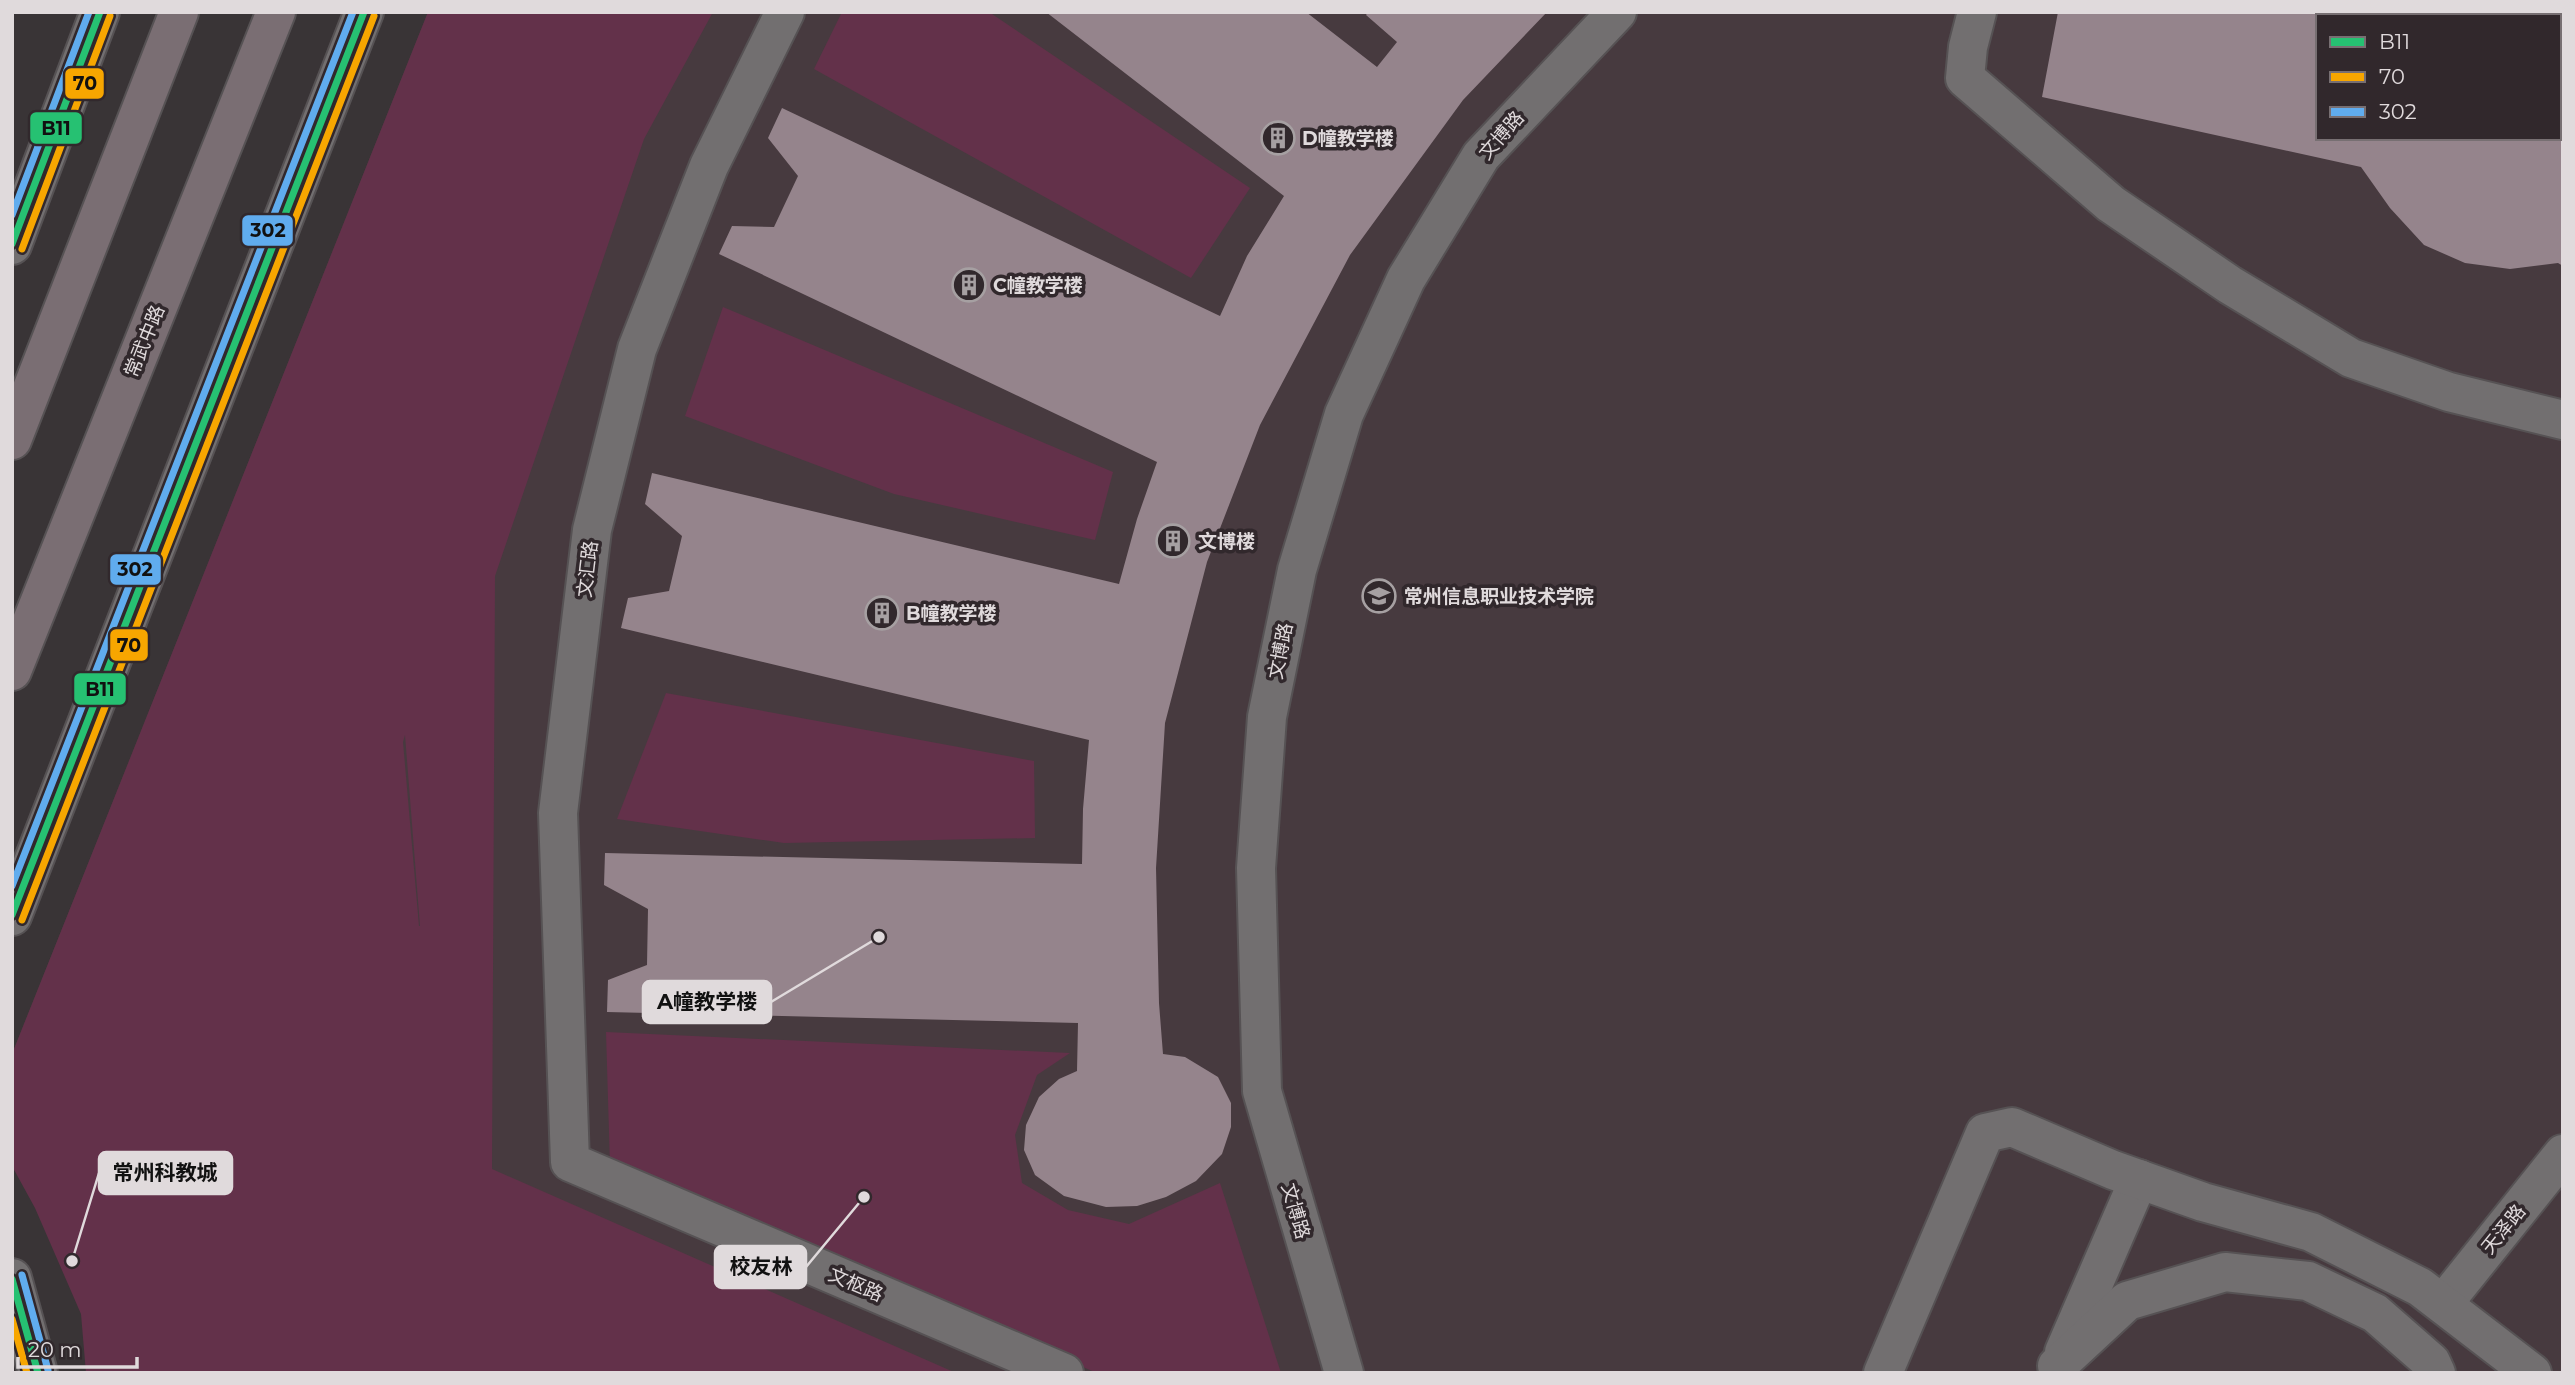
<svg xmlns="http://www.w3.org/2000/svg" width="2575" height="1385" font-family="Montserrat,'Noto Sans SC',sans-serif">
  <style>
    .built { fill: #473a3f; fill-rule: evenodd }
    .green { fill: #63314a; fill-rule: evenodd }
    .building { fill: #95848c; fill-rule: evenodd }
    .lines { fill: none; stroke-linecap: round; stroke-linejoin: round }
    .minor-casing { stroke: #565254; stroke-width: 42 }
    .major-casing { stroke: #565254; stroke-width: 42 }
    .minor { stroke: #726f70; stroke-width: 38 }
    .major { stroke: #7a6e73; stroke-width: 38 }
    .bus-1-casing { stroke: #31282c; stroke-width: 12 }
    .bus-2-casing { stroke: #31282c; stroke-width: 12 }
    .bus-3-casing { stroke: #31282c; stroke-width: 12 }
    .bus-1 { stroke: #26c172; stroke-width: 7 }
    .bus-2 { stroke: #f7a600; stroke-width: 7 }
    .bus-3 { stroke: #60acee; stroke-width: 7 }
    .labels { text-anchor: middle; stroke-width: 7; stroke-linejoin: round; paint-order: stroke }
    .street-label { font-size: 19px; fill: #e0dadc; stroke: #31282c }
    .poi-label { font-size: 19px; font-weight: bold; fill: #e0dadc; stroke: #31282c; text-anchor: start }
    .leader { fill: none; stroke: #e0dadc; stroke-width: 2.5 }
    .callout-dot { fill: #e0dadc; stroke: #31282c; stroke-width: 2.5 }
    .callout { fill: #e0dadc; stroke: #e0dadc; stroke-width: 2.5 }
    .callout-label { font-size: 21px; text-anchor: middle; font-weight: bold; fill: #111 }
    .line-badge { stroke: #31282c; stroke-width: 2.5 }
    .pale-badge-label { font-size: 19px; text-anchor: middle; font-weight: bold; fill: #111 }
  </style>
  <rect width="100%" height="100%" fill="#393436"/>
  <path class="built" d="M428,12H2563V1373H670L12,1054ZM2318,16H2559V138H2318Z"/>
  <g class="green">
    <path d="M428,12H713L644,139L495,576L492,1169L956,1373H86L81,1314L35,1208L12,1166V1054ZM405,735L420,926H419L403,742Z"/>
    <polygon points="842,12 989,12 1250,188 1191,278 814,69"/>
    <polygon points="723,307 1113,472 1095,540 894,494 685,416"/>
    <polygon points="666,693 1034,761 1035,838 784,843 617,819"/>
    <polygon points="606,1032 1070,1053 1037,1075 1015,1135 1022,1183 1068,1210 1129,1224 1220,1183 1281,1373 1097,1373 610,1166"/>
  </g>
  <g class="building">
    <polygon points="1046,12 1306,12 1377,67 1397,42 1366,15 1368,12 1547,12 1463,100 1350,255 1260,425 1207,562 1165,723 1156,868 1159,1003 1163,1054 1185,1057 1218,1077 1231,1103 1231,1127 1222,1154 1196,1181 1166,1197 1137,1206 1106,1207 1064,1196 1035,1175 1024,1150 1026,1125 1039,1097 1059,1079 1077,1071 1078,1023 607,1012 608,980 647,965 648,909 604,885 605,853 1082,864 1083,809 1089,740 621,628 628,598 669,591 682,536 645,504 652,473 1119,584 1137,519 1157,462 719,254 732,226 774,227 798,176 768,138 782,108 1220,316 1247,256 1284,196"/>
    <path d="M2058,12H2563V266L2558,263L2510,269L2465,263L2424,245L2390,208L2361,167L2042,97ZM2318,16H2559V138H2318Z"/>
  </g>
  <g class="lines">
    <defs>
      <g id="minor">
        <polyline points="785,12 709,166 637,349 592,530 558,813 570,1162 1064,1373"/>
        <polyline points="1977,12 1968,47 1965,78 2111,204 2230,285 2351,358 2449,392 2563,420"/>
        <polyline points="12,245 100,12"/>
        <polyline points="12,916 364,12"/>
        <polyline points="12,1278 38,1373"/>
        <polyline points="2443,1304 2563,1154"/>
        <polyline points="2064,1352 2139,1179"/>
        <polyline points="2057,1366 2127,1301 2225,1272 2308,1281 2375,1313 2431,1362 2436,1373"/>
        <polyline points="1344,1373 1262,1091 1256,868 1267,717 1297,570 1344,414 1406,279 1481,156 1617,12"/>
        <polyline points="1883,1373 1985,1133 2012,1127 2113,1170 2203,1202 2311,1232 2420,1287 2532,1373"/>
      </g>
      <g id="major">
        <polyline points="12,440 179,12"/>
        <polyline points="12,671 276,12"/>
      </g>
    </defs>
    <use href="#minor" class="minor-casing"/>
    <use href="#major" class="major-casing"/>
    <use href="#minor" class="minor"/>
    <use href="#major" class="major"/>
    <defs>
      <g id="bus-1">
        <polyline points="12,244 100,12"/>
        <polyline points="12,915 364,12"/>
        <polyline points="12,1279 38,1373"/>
      </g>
      <g id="bus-2">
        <polyline points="22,249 110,16"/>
        <polyline points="22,920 374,16"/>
        <polyline points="12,1319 27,1373"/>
      </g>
      <g id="bus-3">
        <polyline points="12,215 89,12"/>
        <polyline points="12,886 353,12"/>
        <polyline points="22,1275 48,1370"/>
      </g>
    </defs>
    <use href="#bus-1" class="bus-1-casing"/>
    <use href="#bus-2" class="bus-2-casing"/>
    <use href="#bus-3" class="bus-3-casing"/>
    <use href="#bus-1" class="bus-1"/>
    <use href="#bus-2" class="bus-2"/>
    <use href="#bus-3" class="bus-3"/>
  </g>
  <defs>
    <symbol id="building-ring" viewBox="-11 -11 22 22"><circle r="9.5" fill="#31282c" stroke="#a6a0a2" stroke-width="1.5"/><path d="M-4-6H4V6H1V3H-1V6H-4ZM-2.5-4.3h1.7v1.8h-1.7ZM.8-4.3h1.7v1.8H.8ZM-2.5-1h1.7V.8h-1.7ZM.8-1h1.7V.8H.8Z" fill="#a6a0a2"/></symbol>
    <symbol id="university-ring" viewBox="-11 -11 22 22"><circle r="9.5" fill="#31282c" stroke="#a6a0a2" stroke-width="1.5"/><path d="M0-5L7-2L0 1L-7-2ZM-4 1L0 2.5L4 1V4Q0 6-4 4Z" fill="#a6a0a2"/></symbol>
  </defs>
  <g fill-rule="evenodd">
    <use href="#building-ring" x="1259" y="119" width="38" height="38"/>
    <use href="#building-ring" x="950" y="266" width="38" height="38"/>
    <use href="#building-ring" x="1154" y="522" width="38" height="38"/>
    <use href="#university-ring" x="1360" y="577" width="38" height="38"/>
    <use href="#building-ring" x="863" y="594" width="38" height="38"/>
  </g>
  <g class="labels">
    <g class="street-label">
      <text transform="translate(1501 135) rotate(-49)" y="7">文博路</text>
      <text transform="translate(144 341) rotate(-68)" y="7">常武中路</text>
      <text transform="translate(587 569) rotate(-83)" y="7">文汇路</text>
      <text transform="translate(1280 651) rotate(-79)" y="7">文博路</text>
      <text transform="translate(1296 1211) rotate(74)" y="7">文博路</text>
      <text transform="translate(2503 1229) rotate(-51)" y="7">天泽路</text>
      <text transform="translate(856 1284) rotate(23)" y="7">文枢路</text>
    </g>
    <g class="poi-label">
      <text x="1302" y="145">D幢教学楼</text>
      <text x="993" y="292">C幢教学楼</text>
      <text x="1198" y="548">文博楼</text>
      <text x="1404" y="603">常州信息职业技术学院</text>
      <text x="906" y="620">B幢教学楼</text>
    </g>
  </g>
  <path class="leader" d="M879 937L771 1002M72 1261L99 1173M864 1197L806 1267"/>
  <g class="callout-dot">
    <circle cx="879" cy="937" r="7"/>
    <circle cx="72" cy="1261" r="7"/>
    <circle cx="864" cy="1197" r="7"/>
  </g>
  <g class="callout">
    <rect x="643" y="981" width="128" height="42" rx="7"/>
    <rect x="99" y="1152" width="133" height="42" rx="7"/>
    <rect x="715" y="1246" width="91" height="42" rx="7"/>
  </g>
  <g class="callout-label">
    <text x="707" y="1009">A幢教学楼</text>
    <text x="165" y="1180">常州科教城</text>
    <text x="761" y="1274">校友林</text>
  </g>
  <g class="line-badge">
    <rect x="64" y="67" width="41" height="33" rx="7" fill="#f7a600"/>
    <rect x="29" y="111" width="54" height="34" rx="7" fill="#26c172"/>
    <rect x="241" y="214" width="53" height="33" rx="7" fill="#60acee"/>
    <rect x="109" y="553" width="53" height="33" rx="7" fill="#60acee"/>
    <rect x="109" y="628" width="40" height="34" rx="7" fill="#f7a600"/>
    <rect x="73" y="672" width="54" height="34" rx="7" fill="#26c172"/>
  </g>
  <g class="pale-badge-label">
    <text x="85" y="90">70</text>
    <text x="56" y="135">B11</text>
    <text x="268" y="237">302</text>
    <text x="135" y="576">302</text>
    <text x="129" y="652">70</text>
    <text x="100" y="696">B11</text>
  </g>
  <rect width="2575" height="1385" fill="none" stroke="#e0dadc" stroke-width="28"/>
  <rect x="2316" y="14" width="245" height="126" fill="#31282c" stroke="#776f72" stroke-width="2"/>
  <rect x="2330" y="37" width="35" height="10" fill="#26c172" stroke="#776f72" stroke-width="2"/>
  <text x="2379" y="49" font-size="21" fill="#e0dadc">B11</text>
  <rect x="2330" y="72" width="35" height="10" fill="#f7a600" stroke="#776f72" stroke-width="2"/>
  <text x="2379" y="84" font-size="21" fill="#e0dadc">70</text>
  <rect x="2330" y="107" width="35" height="10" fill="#60acee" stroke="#776f72" stroke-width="2"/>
  <text x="2379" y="119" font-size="21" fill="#e0dadc">302</text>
  <path d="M18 1357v10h119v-10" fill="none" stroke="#e0dadc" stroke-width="3.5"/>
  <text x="28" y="1357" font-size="21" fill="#e0dadc" stroke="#31282c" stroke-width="5" paint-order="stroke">20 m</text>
</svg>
